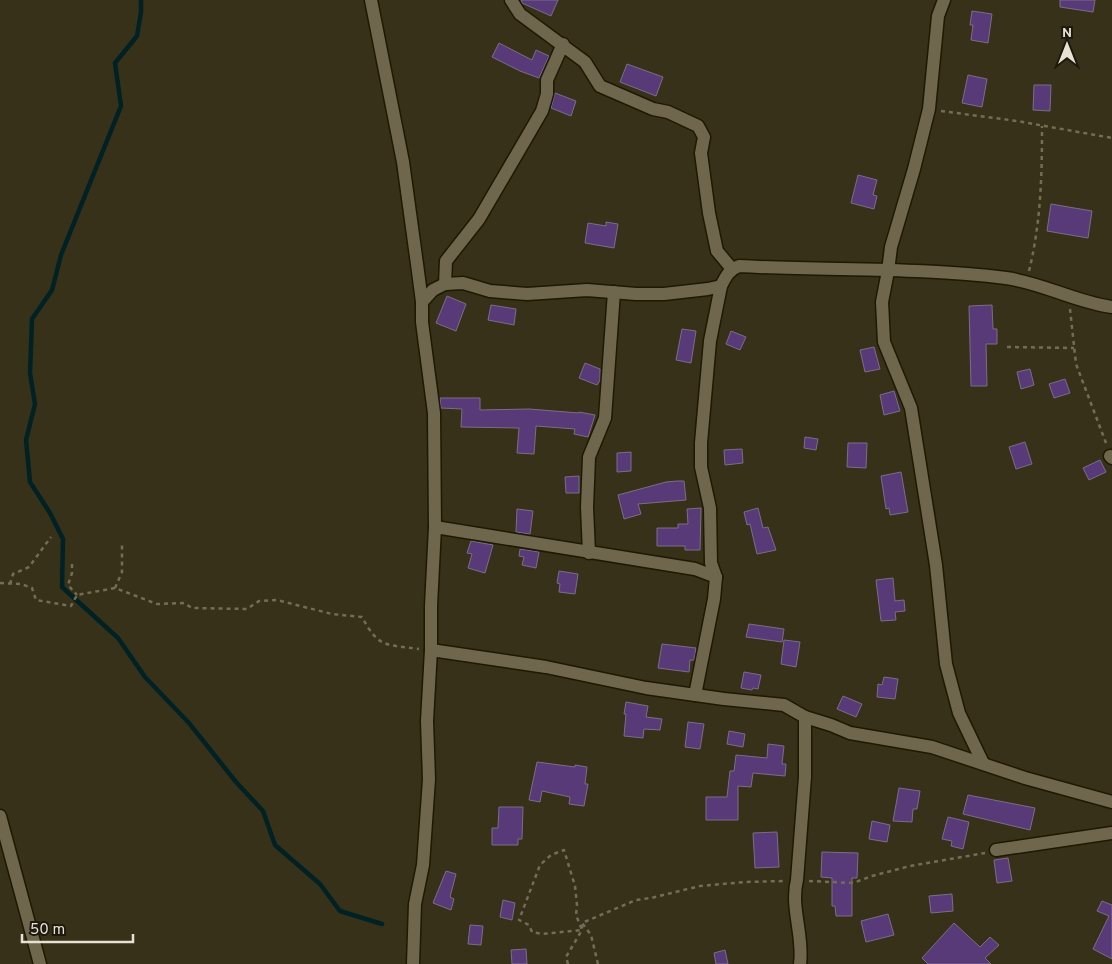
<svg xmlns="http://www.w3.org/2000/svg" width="1112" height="964" font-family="Overpass,sans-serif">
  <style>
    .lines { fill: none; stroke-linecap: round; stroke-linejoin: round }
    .stream { stroke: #002224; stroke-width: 4.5 }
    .building { fill: #593a78; stroke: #796e86 }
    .minor-casing { stroke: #1f1902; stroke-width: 15 }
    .path { stroke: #736d58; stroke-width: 2.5; stroke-dasharray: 4 4; stroke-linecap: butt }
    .minor { stroke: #6e674d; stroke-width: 12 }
  </style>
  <rect width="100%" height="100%" fill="#383119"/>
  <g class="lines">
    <polyline class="stream" points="141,0 141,12 137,36 115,63 121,106 61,255 52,290 32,319 30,373 35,404 26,440 30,482 50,513 63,539 62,587 118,638 145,677 189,723 236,782 263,811 275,845 320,884 340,911 382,924"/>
  </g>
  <g class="building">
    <polygon points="521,0 558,0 551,16 522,3"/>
    <polygon points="1060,0 1095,0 1093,12 1060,7"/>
    <polygon points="972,11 992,14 988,43 971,40 973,25 970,25"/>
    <polygon points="499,43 532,60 536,50 549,56 539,78 520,71 492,57"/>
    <polygon points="627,64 663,77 656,96 620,82"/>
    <polygon points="968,75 987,79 982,107 962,103"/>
    <polygon points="1034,85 1051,85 1050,111 1033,110"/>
    <polygon points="555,93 576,101 571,116 551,108"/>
    <polygon points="858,175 877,180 873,195 877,196 874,209 851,203"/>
    <polygon points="1051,204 1092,211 1088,238 1047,231"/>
    <polygon points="606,222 618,224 614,248 585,243 588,223 606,226"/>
    <polygon points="447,296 466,304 456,331 436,323"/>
    <polygon points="491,305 516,309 514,325 488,320"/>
    <polygon points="992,305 993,329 997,329 997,344 986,344 987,386 971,386 969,306"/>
    <polygon points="682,329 696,331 691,363 676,360"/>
    <polygon points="731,331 746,337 740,350 726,344"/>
    <polygon points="874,347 880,369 865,372 860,350"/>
    <polygon points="585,363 600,369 600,380 597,385 579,378"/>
    <polygon points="1030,369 1034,385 1021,389 1017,372"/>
    <polygon points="1065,379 1070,393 1054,398 1049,384"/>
    <polygon points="894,391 900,411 884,415 880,395"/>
    <polygon points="440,398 480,398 480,410 529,409 579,413 579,412 595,415 588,437 574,434 575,429 536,426 534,454 517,453 519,428 461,427 462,409 441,408"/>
    <polygon points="805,437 818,439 816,450 804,448"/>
    <polygon points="1025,442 1032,464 1016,469 1009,447"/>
    <polygon points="848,443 867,443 866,468 847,467"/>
    <polygon points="742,449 743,463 725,465 724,450"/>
    <polygon points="631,452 631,471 617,472 617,453"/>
    <polygon points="1100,460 1106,472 1089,480 1083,468"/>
    <polygon points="901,472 908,512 890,515 889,508 886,509 881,476"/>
    <polygon points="579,476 579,493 566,493 565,477"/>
    <polygon points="677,481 684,481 686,500 638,504 641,514 624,519 618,495 666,482"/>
    <polygon points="701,508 700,550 685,550 685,546 657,546 657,528 678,528 678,524 688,524 687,509"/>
    <polygon points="758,508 763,528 768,527 776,550 757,554 750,524 747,525 744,512"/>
    <polygon points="517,509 533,511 530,534 516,532"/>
    <polygon points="471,541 493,545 485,573 468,568 472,554 467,553"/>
    <polygon points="520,549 539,552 536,568 522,565 524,557 519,556"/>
    <polygon points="559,571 578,574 575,594 559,592 560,584 557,583"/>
    <polygon points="893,578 895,601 904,600 905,611 895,612 896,620 881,621 876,580"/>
    <polygon points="749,624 784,629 782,642 746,637"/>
    <polygon points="784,640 800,642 796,667 781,664"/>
    <polygon points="662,644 696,648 694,660 690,660 689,672 658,668"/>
    <polygon points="744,672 761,675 758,689 753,688 752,690 741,688"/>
    <polygon points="884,677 898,679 895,699 877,697 878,684 882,685"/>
    <polygon points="843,696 862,704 856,717 837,709"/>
    <polygon points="626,702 648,706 646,717 662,719 660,730 644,729 643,738 624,736 626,714 624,714"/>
    <polygon points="688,722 704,724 700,749 685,747"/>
    <polygon points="729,731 745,734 743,747 727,744"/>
    <polygon points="768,744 784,746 782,764 786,764 785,776 753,773 751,787 738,786 738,820 706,820 706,797 727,797 730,771 734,771 736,755 767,758"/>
    <polygon points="537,762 575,767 575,765 587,767 585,784 588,784 584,806 569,804 570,797 542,791 540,802 529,800"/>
    <polygon points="899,788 920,791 917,809 913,809 912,822 893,821"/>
    <polygon points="968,795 1035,808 1030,830 963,814"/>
    <polygon points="499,807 523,807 522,839 518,839 518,845 492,845 492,828 498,828"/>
    <polygon points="948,817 969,822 963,849 951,846 952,841 942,839"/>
    <polygon points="872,821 890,825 887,842 869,839"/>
    <polygon points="777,832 779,867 755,868 753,833"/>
    <polygon points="822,852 858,853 857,878 852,878 852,916 836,916 835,906 832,906 832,878 821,877"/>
    <polygon points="1008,858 1012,881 997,883 994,860"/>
    <polygon points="446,871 456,874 450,897 454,899 451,910 433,903"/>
    <polygon points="952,894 953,911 931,913 929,896"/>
    <polygon points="503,900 515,903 512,920 500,917"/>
    <polygon points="1102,901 1112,905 1112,959 1093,949 1109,916 1097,911"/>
    <polygon points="888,914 894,935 866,942 861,921"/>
    <polygon points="954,923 980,947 990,937 999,945 985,958 991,964 928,964 922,958"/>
    <polygon points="470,925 483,926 481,945 468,944"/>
    <polygon points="526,949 527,964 512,964 511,950"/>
    <polygon points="725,950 728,964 716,964 714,953"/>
  </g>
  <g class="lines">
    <defs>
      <g id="minor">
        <polyline points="371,0 403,162 417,264 422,302 422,322 434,413 435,527 431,606 431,650 427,721 429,779 423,865 415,904 413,964"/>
        <polyline points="511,0 520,14 585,62 600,86 653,109 668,112 698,126 704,137 701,153 709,213 717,251 732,269"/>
        <polyline points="944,0 938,16 929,109 914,169 891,247 888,271 882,302 884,342 911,408 936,565 946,664 959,713 983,763"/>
        <polyline points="445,284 446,261 479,219 542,111 547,94 547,80 563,44"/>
        <path d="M422,302L433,290L445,284L463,283L490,291L527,294L587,290L636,294H664L708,289L721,286C726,276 729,270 739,266C828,271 918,267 1006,278C1043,283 1075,302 1112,307"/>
        <polyline points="1110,456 1112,458"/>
        <polyline points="435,527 695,569 716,577"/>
        <polyline points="589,553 587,507 589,457 605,418 614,292"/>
        <polyline points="431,650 546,667 646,688 724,699 784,705 805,717 831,725 850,733 932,747 1025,778 1112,802"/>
        <polyline points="695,695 714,599 716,577 711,563 710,508 701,467 701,443 710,341 721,286"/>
        <polyline points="0,816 40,964"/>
        <polyline points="996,850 1112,833"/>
        <path d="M800,964C804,936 790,907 797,880L805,777V717"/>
      </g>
    </defs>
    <use href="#minor" class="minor-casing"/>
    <g class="path">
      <polyline points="941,111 1017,121 1112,138"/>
      <path d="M1029,271C1041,222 1042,175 1042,126"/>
      <polyline points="1070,309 1076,364 1106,443"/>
      <polyline points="1007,347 1074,348"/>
      <polyline points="72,564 72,573 68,585 77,595"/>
      <path d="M0,583L21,584L32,588L36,600L71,606L77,595L115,588L157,604L184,603L192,608L247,609L259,601L277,600L332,614L362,617C379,649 386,644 419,649"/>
      <polyline points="10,584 13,574 29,567 51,537"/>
      <polyline points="115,588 122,572 122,542"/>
      <polyline points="809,881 853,883 872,876 910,866 985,853"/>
      <polyline points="568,964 566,957 582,930 576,915 577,905 575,886 564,850 551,855 540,865 519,920 529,925 532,932 542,934 582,930 582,923"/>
      <polyline points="598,964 591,935 582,923 636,900 651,898 700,886 745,882 784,881"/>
    </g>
    <use href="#minor" class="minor"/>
  </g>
  <g transform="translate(1067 45)" stroke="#1c190f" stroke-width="4" paint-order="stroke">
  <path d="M0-4L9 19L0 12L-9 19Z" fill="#e6e1d3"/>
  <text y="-8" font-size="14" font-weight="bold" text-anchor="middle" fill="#e6e1d3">N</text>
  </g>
  <path d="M22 934v8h111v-8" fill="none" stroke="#e6e1d3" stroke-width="2.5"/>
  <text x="30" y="934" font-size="15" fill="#e6e1d3" stroke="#1c190f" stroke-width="4" paint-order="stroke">50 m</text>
</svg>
